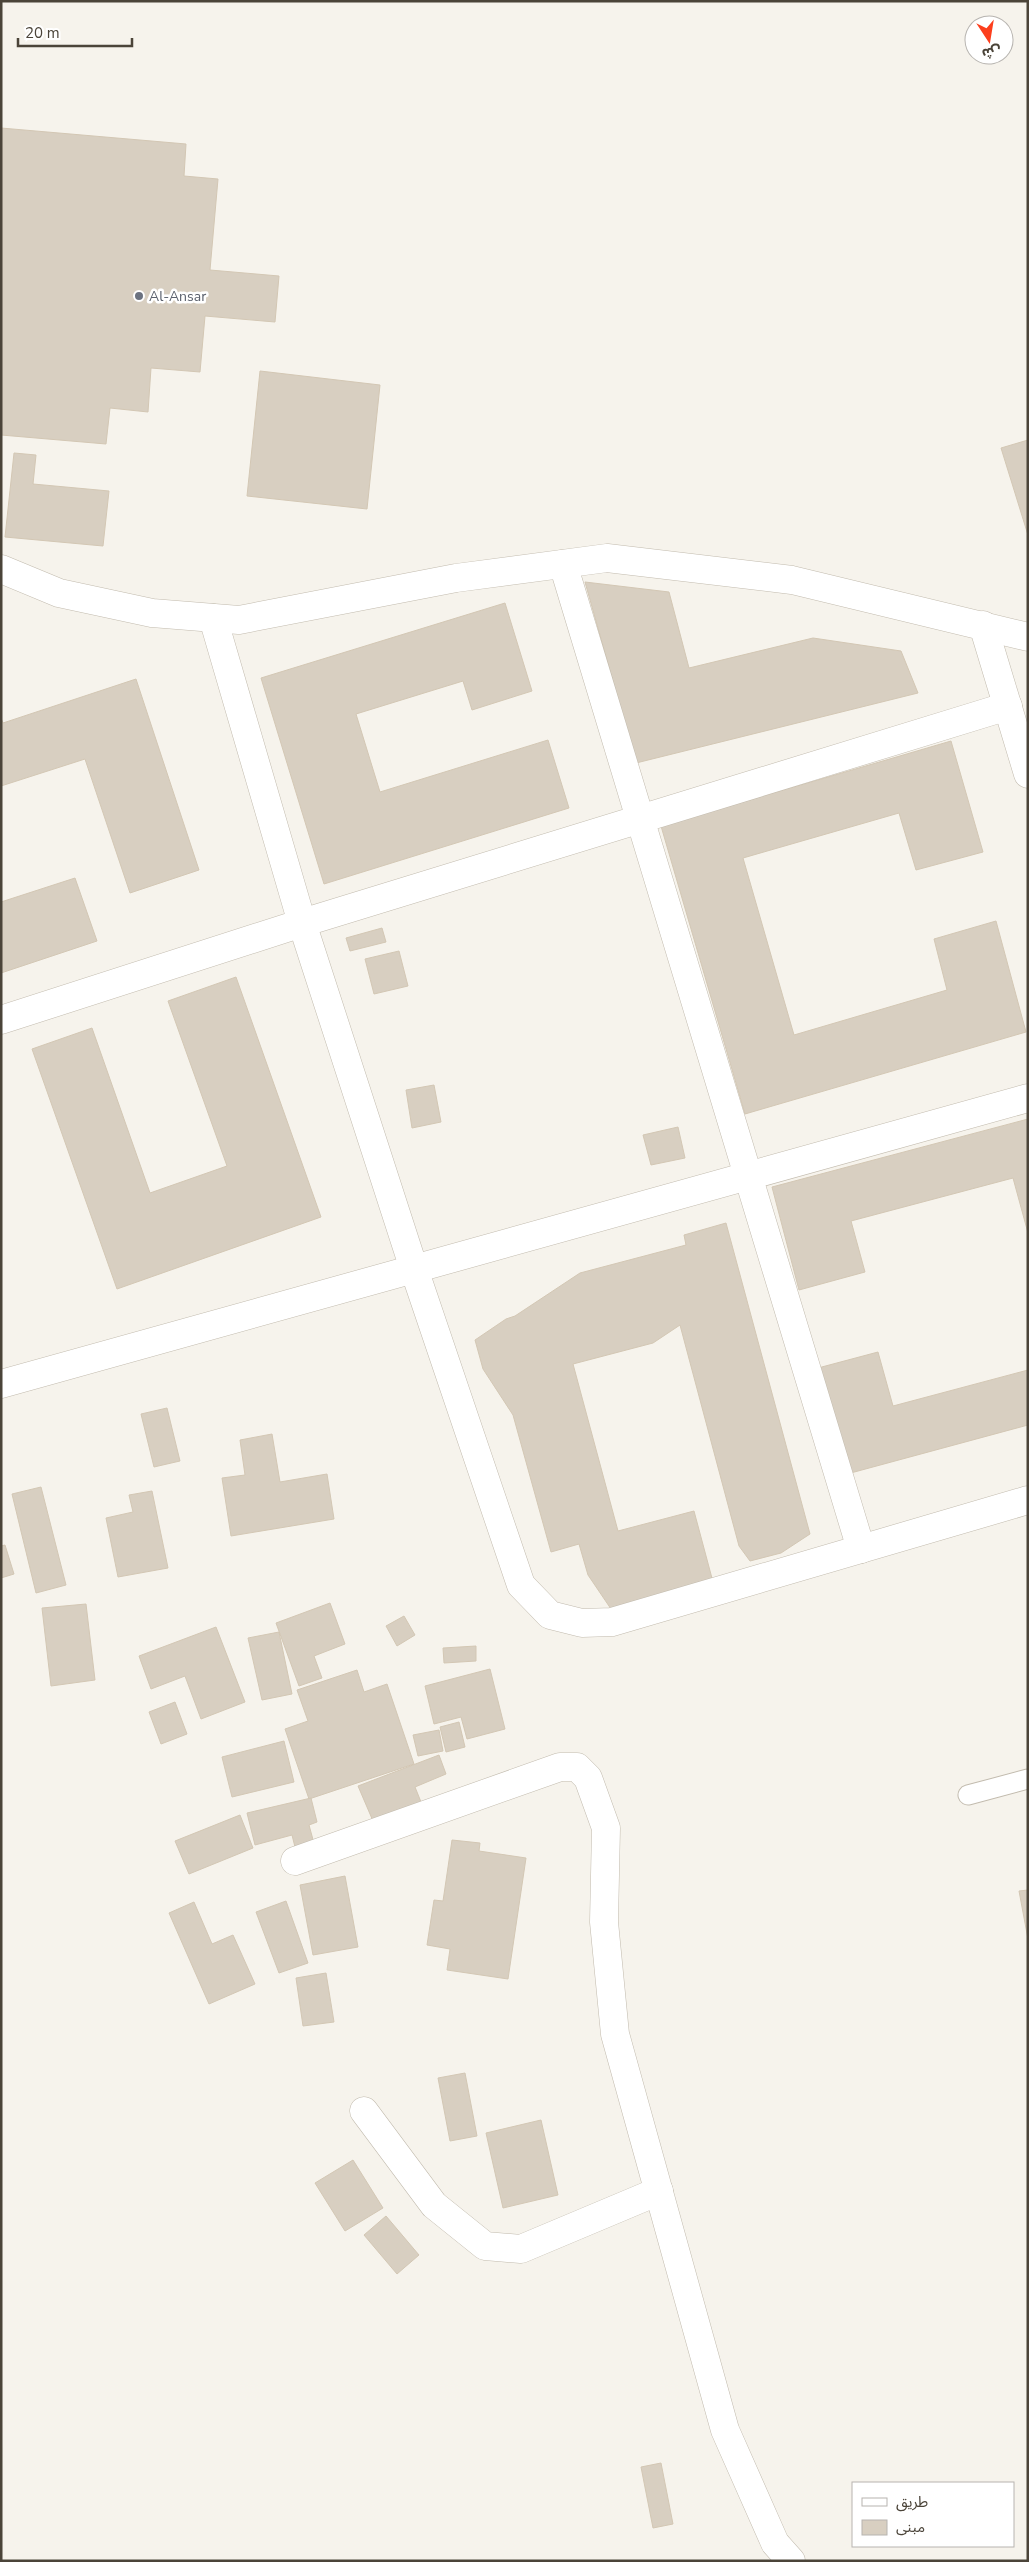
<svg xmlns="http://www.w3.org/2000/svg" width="1029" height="2562" font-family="'Nunito Sans','Noto Sans Arabic',sans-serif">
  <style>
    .building { fill: #d8cfc1; stroke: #d3c7b4 }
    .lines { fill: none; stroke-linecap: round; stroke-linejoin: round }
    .lane-casing { stroke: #c2bbae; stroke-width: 21 }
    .street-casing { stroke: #c2bbae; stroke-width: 29 }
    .lane { stroke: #fff; stroke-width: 19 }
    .street { stroke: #fff; stroke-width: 28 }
    .worship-dot { fill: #6b7280; stroke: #fff; stroke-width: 2 }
    .labels { text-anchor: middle; stroke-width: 5; stroke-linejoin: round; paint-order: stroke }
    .worship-label { font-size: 14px; fill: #5b616d; stroke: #fff; text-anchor: start }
  </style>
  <rect width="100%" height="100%" fill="#f6f3ec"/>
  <g class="building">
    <polygon points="1,128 186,144 184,176 218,179 210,270 279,276 275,322 205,316 200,372 151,368 148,412 110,408 106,444 1,435"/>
    <polygon points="260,371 380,385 367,509 247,496"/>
    <polygon points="1028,440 1028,535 1001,448"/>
    <polygon points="14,453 36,455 33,484 109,491 103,546 5,537"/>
    <polygon points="585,582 669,592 689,668 813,638 901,651 918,693 636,763"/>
    <polygon points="505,603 532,691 472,710 463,681 356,714 380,792 548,740 569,808 324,884 261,678"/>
    <polygon points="136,679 199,870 130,893 85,759 1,786 1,718 3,723"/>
    <polygon points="951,741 983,852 916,870 899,813 743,858 794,1035 947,990 934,939 996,921 1026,1032 745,1114 661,826"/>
    <polygon points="75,878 97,941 1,973 1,902"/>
    <polygon points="382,928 386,942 350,951 346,938"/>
    <polygon points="399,951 408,986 374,994 365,959"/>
    <polygon points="236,977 321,1217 117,1289 32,1049 92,1028 150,1193 227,1166 168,1001"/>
    <polygon points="434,1085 441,1122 412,1128 406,1090"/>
    <polygon points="1028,1119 1028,1233 1013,1178 851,1221 865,1272 799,1290 772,1187"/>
    <polygon points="678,1127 685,1158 651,1165 643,1135"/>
    <polygon points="726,1223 810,1534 781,1553 750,1561 739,1546 680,1325 653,1343 573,1364 618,1531 694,1511 713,1582 611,1609 588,1575 579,1544 551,1552 513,1415 483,1369 475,1340 506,1319 515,1316 580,1273 686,1245 684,1235"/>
    <polygon points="878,1352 893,1406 1028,1370 1028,1425 847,1474 818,1368"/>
    <polygon points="167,1408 180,1461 154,1467 141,1414"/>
    <polygon points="272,1434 280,1482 327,1474 334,1519 231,1536 222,1478 245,1475 240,1440"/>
    <polygon points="41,1487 66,1585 36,1593 12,1494"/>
    <polygon points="152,1491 168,1568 118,1577 106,1518 133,1512 129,1495"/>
    <polygon points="5,1545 14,1574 1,1578 1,1546"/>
    <polygon points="330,1603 345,1644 314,1656 322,1678 299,1686 276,1623"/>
    <polygon points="86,1604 95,1680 51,1686 42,1608"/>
    <polygon points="404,1616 415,1635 397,1646 386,1626"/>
    <polygon points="216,1627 245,1702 201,1719 185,1676 151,1689 139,1656"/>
    <polygon points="279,1632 292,1694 262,1700 248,1638"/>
    <polygon points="476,1646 476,1661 444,1663 443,1648"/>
    <polygon points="490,1669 505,1729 467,1739 461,1717 434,1724 425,1686"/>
    <polygon points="357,1670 364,1692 387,1684 414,1764 309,1799 285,1729 308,1721 297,1690"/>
    <polygon points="175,1702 187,1734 161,1744 149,1712"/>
    <polygon points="459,1722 465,1747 446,1752 440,1727"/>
    <polygon points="439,1730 443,1751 418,1756 413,1735"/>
    <polygon points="284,1741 294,1782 232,1797 222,1757"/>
    <polygon points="439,1755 446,1774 415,1787 421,1802 373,1821 358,1786"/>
    <polygon points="311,1798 317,1822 309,1825 315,1847 296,1851 292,1835 255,1845 247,1813"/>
    <polygon points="240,1815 253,1848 189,1874 175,1841"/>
    <polygon points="452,1840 480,1843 479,1851 526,1858 508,1979 447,1970 450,1949 427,1945 434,1900 443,1901"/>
    <polygon points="345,1876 358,1947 313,1955 300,1885"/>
    <polygon points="1028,1890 1028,1939 1019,1891"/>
    <polygon points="286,1901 308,1963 279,1973 256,1912"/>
    <polygon points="194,1902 212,1944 233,1935 255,1984 209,2004 169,1913"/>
    <polygon points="326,1973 334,2022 303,2026 296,1978"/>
    <polygon points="465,2073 477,2136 450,2141 438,2078"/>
    <polygon points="541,2120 558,2195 503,2208 486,2133"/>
    <polygon points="353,2160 383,2208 345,2231 315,2183"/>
    <polygon points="386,2216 419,2255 397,2274 364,2235"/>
    <polygon points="661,2463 673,2524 653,2528 641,2467"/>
  </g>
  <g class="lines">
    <defs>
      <polyline id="lane" points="968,1795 1028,1779"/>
      <g id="street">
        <polyline points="563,564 861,1549"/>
        <polyline points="1,569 59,593 152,613 239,620 456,578 607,558 792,580 1028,637"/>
        <polyline points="213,618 302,923 414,1269 521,1585 550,1615 582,1623 612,1622 1028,1500"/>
        <polyline points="983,625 1028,774"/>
        <polyline points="1,1020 302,923 1008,706"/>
        <polyline points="1,1384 1028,1098"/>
        <polyline points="295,1861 560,1767 577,1767 588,1778 606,1828 604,1922 615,2034 725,2430 775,2543 791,2561"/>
        <polyline points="364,2111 434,2205 485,2246 521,2249 659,2191"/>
      </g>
    </defs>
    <use href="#lane" class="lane-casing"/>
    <use href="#street" class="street-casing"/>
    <use href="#lane" class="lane"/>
    <use href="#street" class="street"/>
  </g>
  <circle class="worship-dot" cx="139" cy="296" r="5"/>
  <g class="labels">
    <g class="worship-label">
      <text x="149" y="301">Al-Ansar</text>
    </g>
  </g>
  <rect width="1029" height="2562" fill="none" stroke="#4b4439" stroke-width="5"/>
  <rect x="852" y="2482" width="162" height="65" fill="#ffffff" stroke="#b7b4b0"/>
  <rect x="862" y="2498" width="25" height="8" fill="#ffffff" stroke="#b7b4b0"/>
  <text x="896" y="2507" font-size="15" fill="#4b4439">طريق</text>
  <rect x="862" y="2520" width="25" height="15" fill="#d8cfc1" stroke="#b7b4b0"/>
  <text x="896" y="2532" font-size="15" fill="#4b4439">مبنى</text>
  <g transform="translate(989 40) rotate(168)"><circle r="24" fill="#ffffff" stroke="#b7b4b0"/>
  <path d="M0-4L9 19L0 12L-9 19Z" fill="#fc3f1d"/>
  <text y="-8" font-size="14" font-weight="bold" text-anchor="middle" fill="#4b4439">ش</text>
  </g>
  <path d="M18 38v8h114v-8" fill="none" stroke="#4b4439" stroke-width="2.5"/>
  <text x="25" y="38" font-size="15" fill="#4b4439" stroke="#ffffff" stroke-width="4" paint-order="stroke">20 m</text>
</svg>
